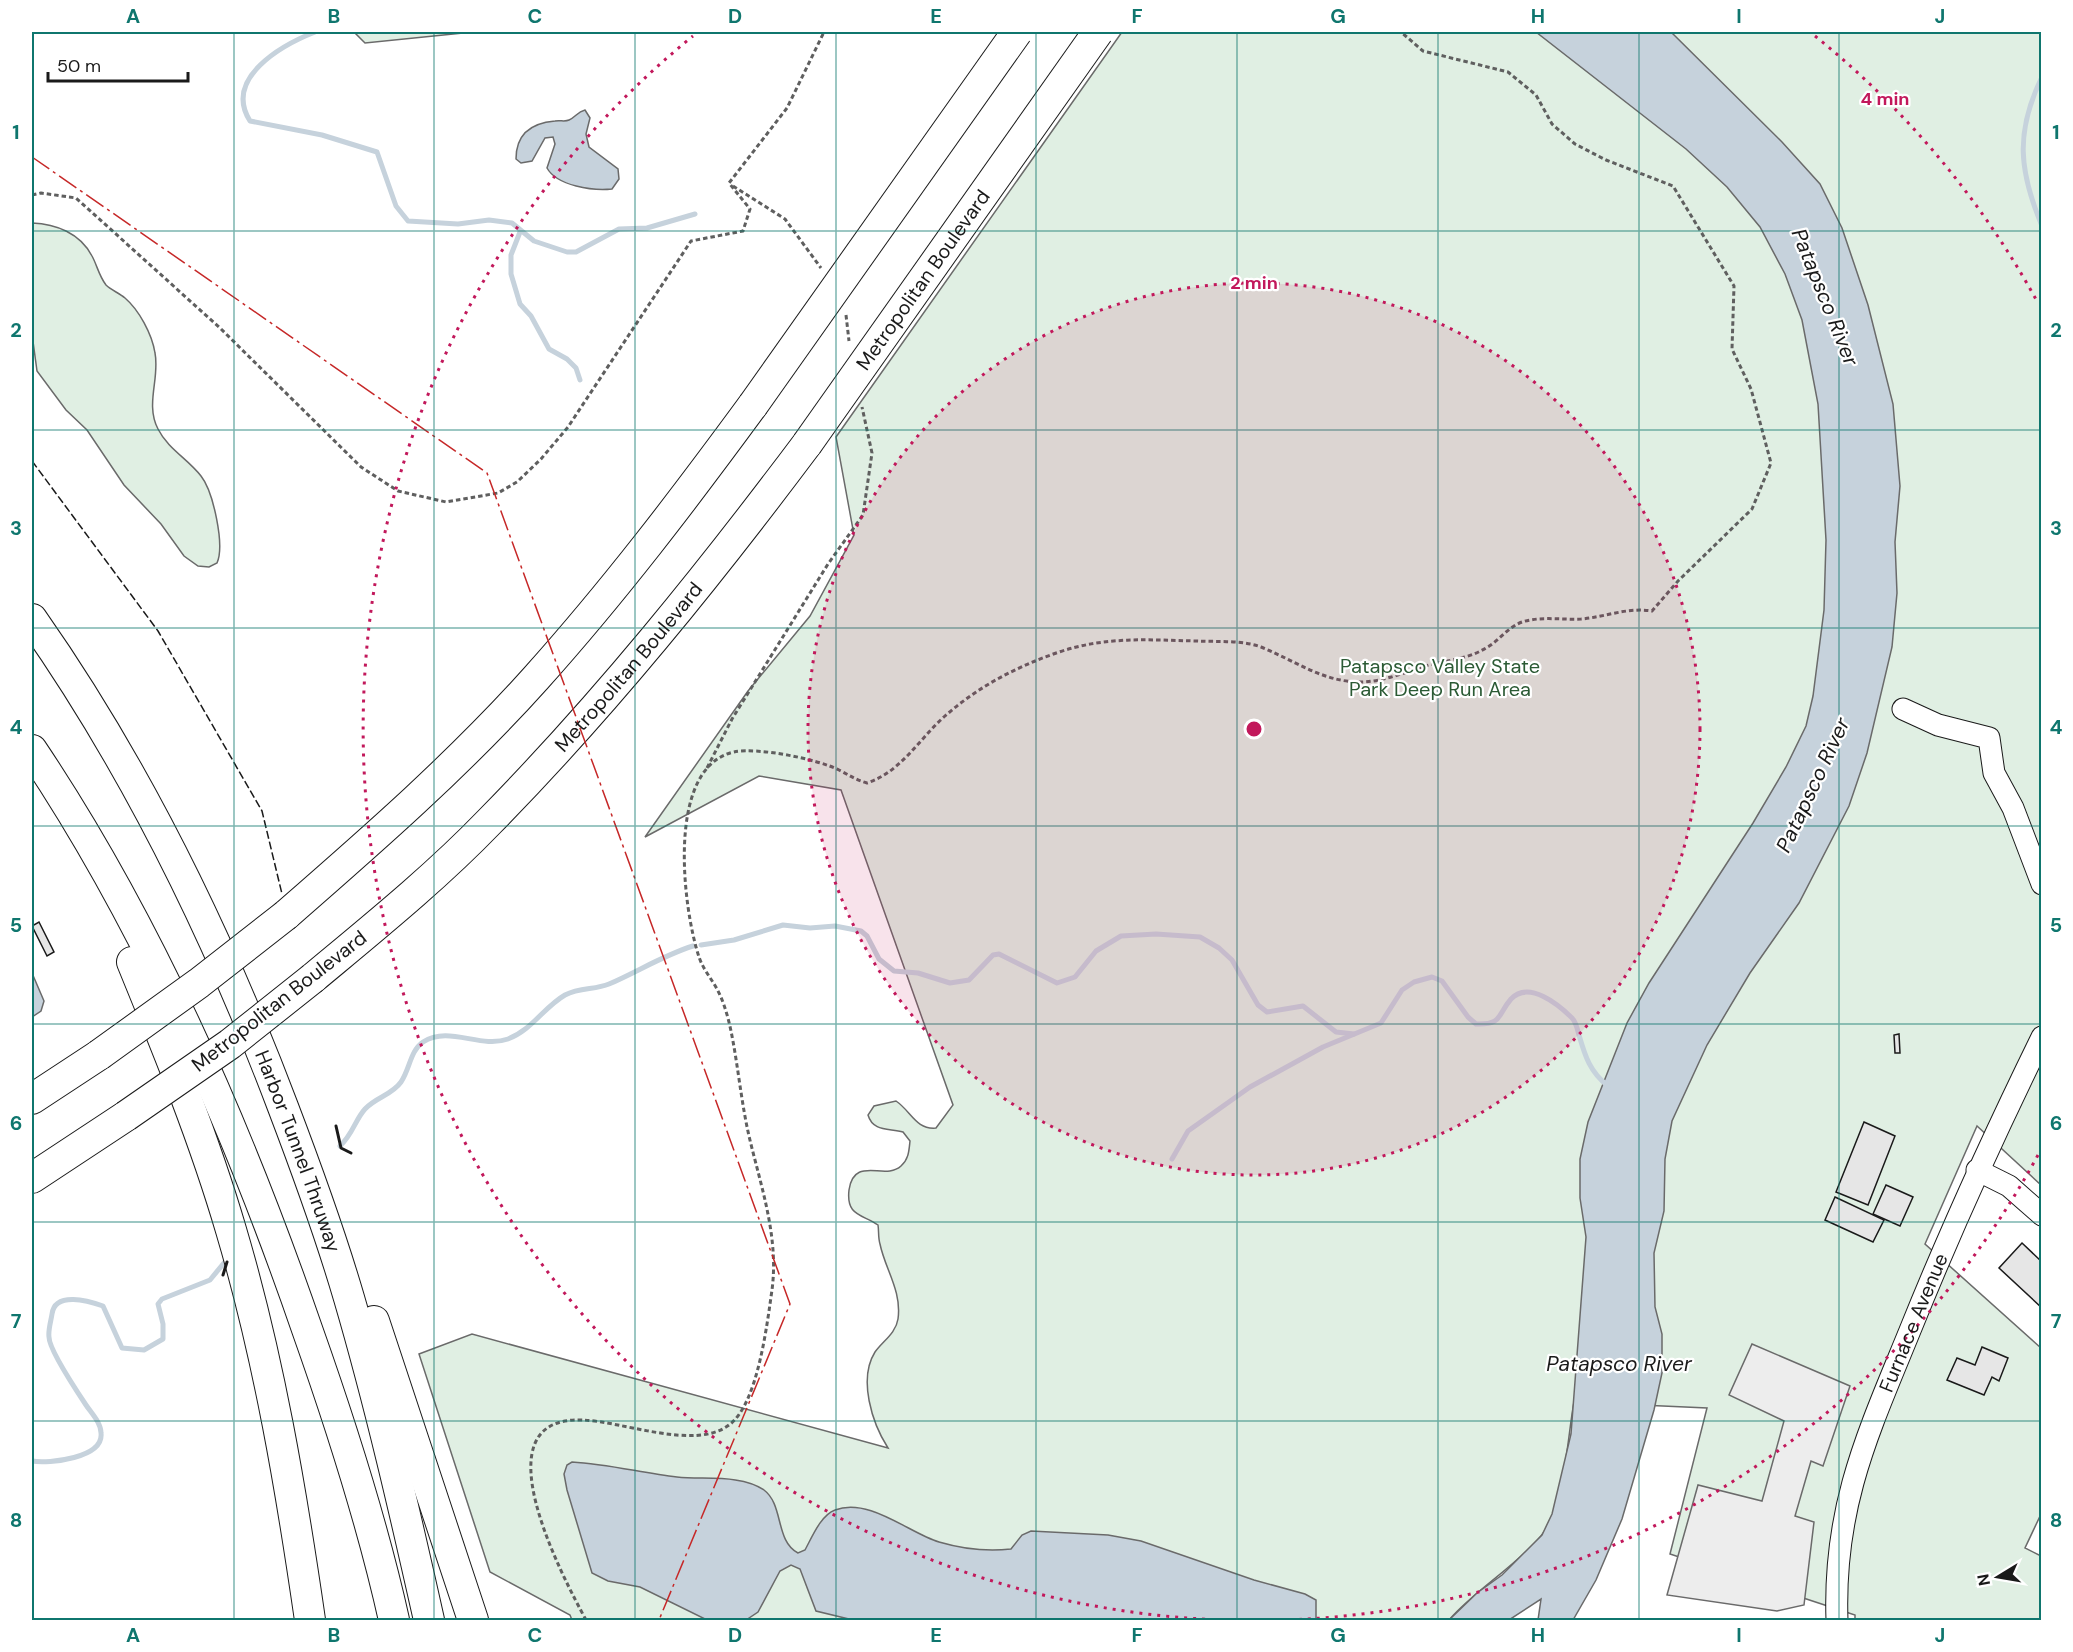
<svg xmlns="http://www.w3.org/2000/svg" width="2073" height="1652" font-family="'DM Sans',sans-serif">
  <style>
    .green { fill: #e0efe3; stroke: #6a6a6a; stroke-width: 1.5 }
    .parking { fill: #ededed; stroke: #6a6a6a; stroke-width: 1.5 }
    .water { fill: #c6d2dc; stroke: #6a6a6a; stroke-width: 1.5 }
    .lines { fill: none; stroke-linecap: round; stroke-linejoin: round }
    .stream { stroke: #c6d2dc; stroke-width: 5 }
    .building { fill: #e6e6e6; stroke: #1a1a1a; stroke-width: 1.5 }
    .minor-casing { stroke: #1a1a1a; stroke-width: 23 }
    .highway-casing { stroke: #1a1a1a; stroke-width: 32 }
    .path { stroke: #5f5f5f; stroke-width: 3; stroke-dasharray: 4.5 3; stroke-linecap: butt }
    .minor { stroke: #fff; stroke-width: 21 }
    .highway { stroke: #fff; stroke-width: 30 }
    .highway-bridge-casing { stroke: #1a1a1a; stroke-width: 32; stroke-linecap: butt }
    .highway-bridge { stroke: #fff; stroke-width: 30 }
    .fence { stroke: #1a1a1a; stroke-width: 1.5; stroke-dasharray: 8 3; stroke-linecap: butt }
    .wall { stroke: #1a1a1a; stroke-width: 3 }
    .power { stroke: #c62828; stroke-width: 1.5; stroke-dasharray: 21 4.5 3 4.5; stroke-linecap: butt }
    .grid { fill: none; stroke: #0f766e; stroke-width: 1.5; stroke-opacity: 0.55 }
    .ring { fill: none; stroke: #c2185b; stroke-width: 3; stroke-dasharray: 3 6 }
    .labels { text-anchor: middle; stroke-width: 4.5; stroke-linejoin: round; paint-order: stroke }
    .street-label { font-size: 20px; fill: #1a1a1a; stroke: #fff }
    .park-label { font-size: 20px; fill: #2b5a34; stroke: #fff }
    .water-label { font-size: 21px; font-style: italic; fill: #1a1a1a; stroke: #fff }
    .centre { fill: #c2185b; stroke: #fff; stroke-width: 3 }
    .ring-label { font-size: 18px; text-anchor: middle; font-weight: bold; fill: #c2185b; stroke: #fff; stroke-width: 4.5; stroke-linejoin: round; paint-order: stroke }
    .neatline { fill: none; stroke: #0f766e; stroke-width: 2 }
    .grid-label { font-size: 20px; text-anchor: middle; font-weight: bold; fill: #0f766e }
  </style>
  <rect width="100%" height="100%" fill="#fff"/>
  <g class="green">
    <polygon points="354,32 473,32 365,43"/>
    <path d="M1122,32H2041V1185L1977,1126L1925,1244L2041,1348V1514L2025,1548L2041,1556V1620H1855V1615L1670,1554L1707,1408L1574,1402C1567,1439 1565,1507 1541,1536C1514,1568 1476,1589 1449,1620H572L570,1615L490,1572L419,1354L472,1334L888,1448C872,1423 858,1379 875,1352C883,1341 896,1333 898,1319C902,1291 885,1269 880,1244C878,1238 879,1231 878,1225C862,1214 846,1216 849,1190C854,1155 885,1181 901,1166C909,1159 909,1150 910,1141L903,1132C889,1128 873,1132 868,1115L874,1106L896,1101C911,1111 916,1130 936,1128L953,1105L841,790L759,776L645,837L748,691L810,616L854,535L836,437Z"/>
    <path d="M32,223C56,224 80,233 92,256C97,265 99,276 106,285C111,290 119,293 125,298C139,310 152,334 155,353C160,378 145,404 158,429C168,449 188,459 201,476C213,491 225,545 217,563L209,567L198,566L184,556L161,524L124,485L87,430L66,410L37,371L32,334Z"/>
  </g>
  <polygon class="parking" points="1752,1344 1850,1386 1823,1466 1811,1461 1795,1516 1814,1522 1804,1605 1777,1611 1667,1595 1698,1485 1762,1501 1784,1421 1729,1395"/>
  <g class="water">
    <polygon points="1536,32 1671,32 1782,142 1820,184 1842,228 1868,305 1893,404 1900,486 1895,542 1897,593 1892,647 1867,753 1849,806 1799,903 1750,973 1707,1045 1672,1121 1665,1159 1664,1211 1654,1253 1655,1307 1662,1334 1662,1373 1654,1410 1622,1519 1596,1580 1573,1620 1538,1620 1541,1599 1509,1620 1449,1620 1477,1593 1502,1575 1542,1535 1552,1514 1571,1434 1586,1237 1580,1198 1580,1159 1588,1122 1627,1023 1649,983 1753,823 1786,767 1806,726 1813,696 1824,610 1826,540 1818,404 1802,320 1785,274 1760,227 1727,187 1686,149"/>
    <path d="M585,110L590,118L586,134L589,147L618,169L619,179L612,189C593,191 557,186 547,168L555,144L553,137L545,138L532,161L521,163L516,159C516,134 531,123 555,121C560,120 565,122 569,120C576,117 577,112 585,110Z"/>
    <polygon points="32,973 44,1001 41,1011 32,1017"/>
    <path d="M572,1462C608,1464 642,1473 677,1477C704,1480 741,1474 764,1490C784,1505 775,1541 798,1553L805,1550C812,1537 821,1515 835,1510C869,1497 909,1533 939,1542C963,1549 986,1552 1011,1549L1022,1535L1031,1531L1108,1535L1141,1541L1254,1580L1305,1594L1316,1600V1620H853L816,1611L800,1569L791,1565L780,1571L758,1612L746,1620H707L640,1587L608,1581L592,1573L567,1490L564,1474L567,1465Z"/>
  </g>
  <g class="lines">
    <g class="stream">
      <path d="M315,32C282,45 223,78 250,121L322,135L377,152L396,206L408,221L458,224L489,220L512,223L534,241L567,252H576L619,229L647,228L695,214"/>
      <path d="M2042,77C2015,132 2019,171 2042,226"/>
      <polyline points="520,232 511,255 511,274 520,304 531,316 549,349 567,359 576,368 580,380"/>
      <polyline points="701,945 734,940 783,925 810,928 835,926 861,931 867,936 879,959 894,971 918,973 950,983 969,980 993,955 999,954 1057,983 1075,977 1096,951 1121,936 1156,934 1200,937 1219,948 1232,960 1258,1005 1267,1012 1303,1006 1336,1032 1354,1034"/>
      <path d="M340,1146C353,1134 355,1120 365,1109C376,1097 392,1095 401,1082C410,1069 410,1051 423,1042C449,1025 480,1049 508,1039C532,1030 544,1007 565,995C580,987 595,990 609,984C637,972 664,955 693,946"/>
      <path d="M1172,1159L1188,1131L1250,1087L1323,1047L1381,1023L1402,990L1414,982L1432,977L1442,981L1468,1017L1476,1024C1503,1025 1497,1015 1511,999C1529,980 1559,1005 1572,1018C1576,1022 1577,1028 1579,1035C1585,1056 1590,1072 1608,1086"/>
      <path d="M32,1461C49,1464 104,1458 101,1433C101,1423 92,1414 86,1405C78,1393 49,1349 49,1337C48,1330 51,1321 52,1314C55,1291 89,1301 103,1306L122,1348L144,1350L163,1339V1324L158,1304L162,1299L210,1280L228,1258"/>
    </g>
  </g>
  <g class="building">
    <polygon points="39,922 54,952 47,956 32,926"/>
    <polygon points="1899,1034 1900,1053 1895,1053 1894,1035"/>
    <polygon points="1864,1122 1895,1136 1868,1205 1836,1192"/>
    <polygon points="1886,1185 1913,1197 1900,1226 1873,1214"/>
    <polygon points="1835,1197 1884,1220 1873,1242 1825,1220"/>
    <polygon points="2022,1243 2042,1262 2042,1308 1999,1268"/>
    <polygon points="1982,1347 2008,1358 1999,1381 1992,1377 1984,1395 1947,1380 1957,1358 1975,1365"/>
  </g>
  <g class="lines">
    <defs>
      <g id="minor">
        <polyline points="1903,709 1938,725 1989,738 1994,773 2013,808 2042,884"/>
        <polyline points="1977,1170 2009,1186 2042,1215"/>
        <path id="s1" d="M1837,1620C1833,1505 1869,1431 1911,1328C1951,1229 1995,1133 2042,1037"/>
      </g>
      <g id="highway">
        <path id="s2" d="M32,619C138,770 218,935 283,1107C307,1170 330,1233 349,1298C380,1404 405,1513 429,1620"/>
        <path d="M32,750C150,926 238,1129 307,1329C341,1425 372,1521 394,1620"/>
        <path d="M286,915C372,840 459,764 536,678C614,591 684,499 753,405"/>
        <path d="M132,962C168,1050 204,1138 231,1230C269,1358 291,1489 310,1620"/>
        <path id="s3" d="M313,978C373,928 435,878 489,822C605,704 708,576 807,444"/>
        <polyline points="32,1099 99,1055"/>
        <polyline points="32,1178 126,1116"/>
        <polyline points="374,1321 473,1620"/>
      </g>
    </defs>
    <use href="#minor" class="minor-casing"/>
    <use href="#highway" class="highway-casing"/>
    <g class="path">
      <polyline points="733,186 785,219 821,268"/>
      <polyline points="32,195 41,193 76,198 220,328 361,467 398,491 446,502 498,493 517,482 541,459 568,427 691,241 743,231 750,209 729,183 787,108 824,32"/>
      <polyline points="846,315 849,341"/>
      <polyline points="707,768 732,719 828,564 863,515 872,453 862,407"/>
      <path d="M586,1620C564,1579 476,1416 582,1420C622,1421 695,1451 729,1425C758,1404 767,1324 772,1290C779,1237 761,1187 749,1136C741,1101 738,1065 731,1031C728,1017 724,1002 717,989C711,978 703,969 699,957C683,909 665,767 734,752C758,747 817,759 839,770C849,775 856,780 867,783C901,772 919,739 945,716C979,686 1016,667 1059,652C1108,636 1148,640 1198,641C1218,642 1242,640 1261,647C1296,661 1324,683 1363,682C1386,681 1408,671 1429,665C1448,660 1468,659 1486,648C1499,641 1508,627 1522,622C1541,616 1562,620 1581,619C1606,617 1627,607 1652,611L1678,581L1752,509L1771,463L1751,389L1732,349L1734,286L1673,186L1606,160L1575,144L1552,124L1536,95L1508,72L1423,51L1401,32"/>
    </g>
    <use href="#minor" class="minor"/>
    <use href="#highway" class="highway"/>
    <defs>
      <g id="highway-bridge">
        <polyline points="753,405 1017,32"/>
        <path id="s4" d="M807,444L1098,32"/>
        <polyline points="99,1055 199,983 286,915"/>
        <polyline points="126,1116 230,1044 313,978"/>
      </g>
    </defs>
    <use href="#highway-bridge" class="highway-bridge-casing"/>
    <use href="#highway-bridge" class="highway-bridge"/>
    <polyline class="fence" points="32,461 158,631 262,811 282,894"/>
    <g class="wall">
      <polyline points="336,1126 341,1148 351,1153"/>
      <polyline points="223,1275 227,1262"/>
    </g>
    <polyline class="power" points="32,157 487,473 790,1304 659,1620"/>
  </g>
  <path class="grid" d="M234,32V1620M434,32V1620M635,32V1620M836,32V1620M1036,32V1620M1237,32V1620M1438,32V1620M1639,32V1620M1839,32V1620M32,231H2042M32,430H2042M32,628H2042M32,826H2042M32,1024H2042M32,1222H2042M32,1421H2042"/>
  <circle cx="1254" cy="729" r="446" fill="#c2185b" fill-opacity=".12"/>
  <g class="ring">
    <circle cx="1254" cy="729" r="446"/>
    <path d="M2038 1155A892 892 0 0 1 1285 1620M1223 1620A892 892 0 0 1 693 36M1815 36A892 892 0 0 1 2038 303"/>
  </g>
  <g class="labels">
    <g class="street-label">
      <text dy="7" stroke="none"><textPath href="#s4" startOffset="201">Metropolitan Boulevard</textPath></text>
      <text dy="7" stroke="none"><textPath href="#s3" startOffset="444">Metropolitan Boulevard</textPath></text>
      <text transform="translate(279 1001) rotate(-38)" y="7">Metropolitan Boulevard</text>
      <text dy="7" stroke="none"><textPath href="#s2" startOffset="597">Harbor Tunnel Thruway</textPath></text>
      <text dy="7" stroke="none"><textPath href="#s1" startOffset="310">Furnace Avenue</textPath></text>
    </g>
    <g class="park-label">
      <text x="1440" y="673">Patapsco Valley State<tspan x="1440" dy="23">Park Deep Run Area</tspan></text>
    </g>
    <g class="water-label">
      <text transform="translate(1825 297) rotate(68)" y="7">Patapsco River</text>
      <text transform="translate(1813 785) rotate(-65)" y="7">Patapsco River</text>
      <text x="1619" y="1371">Patapsco River</text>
    </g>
  </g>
  <circle cx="1254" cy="729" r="9" class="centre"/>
  <g class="ring-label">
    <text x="1885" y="105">4 min</text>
    <text x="1254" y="289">2 min</text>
  </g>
  <rect width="2073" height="1652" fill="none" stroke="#ffffff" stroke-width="66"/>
  <g transform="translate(1998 1577) rotate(259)" stroke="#ffffff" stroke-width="4.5" paint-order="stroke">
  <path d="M0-4.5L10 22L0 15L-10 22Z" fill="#1a1a1a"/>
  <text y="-9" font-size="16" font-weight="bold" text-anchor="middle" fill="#1a1a1a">N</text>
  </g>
  <path d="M48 72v9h140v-9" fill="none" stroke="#1a1a1a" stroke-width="3"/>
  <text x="57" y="72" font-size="18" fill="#1a1a1a" stroke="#ffffff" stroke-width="4.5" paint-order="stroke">50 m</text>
  <rect x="33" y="33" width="2007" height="1586" class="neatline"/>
  <g class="grid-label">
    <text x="133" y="23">A</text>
    <text x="334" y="23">B</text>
    <text x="535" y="23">C</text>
    <text x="735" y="23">D</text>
    <text x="936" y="23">E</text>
    <text x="1137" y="23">F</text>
    <text x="1338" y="23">G</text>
    <text x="1538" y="23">H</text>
    <text x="1739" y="23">I</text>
    <text x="1940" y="23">J</text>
    <text x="16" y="139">1</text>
    <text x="2056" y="139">1</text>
    <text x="16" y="337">2</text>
    <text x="2056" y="337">2</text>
    <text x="16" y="535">3</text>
    <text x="2056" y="535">3</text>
    <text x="16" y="734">4</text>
    <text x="2056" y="734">4</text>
    <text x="16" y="932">5</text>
    <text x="2056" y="932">5</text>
    <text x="16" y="1130">6</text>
    <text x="2056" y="1130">6</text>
    <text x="16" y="1328">7</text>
    <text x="2056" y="1328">7</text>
    <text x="16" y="1527">8</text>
    <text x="2056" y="1527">8</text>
    <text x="133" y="1642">A</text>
    <text x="334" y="1642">B</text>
    <text x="535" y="1642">C</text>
    <text x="735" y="1642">D</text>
    <text x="936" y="1642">E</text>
    <text x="1137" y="1642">F</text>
    <text x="1338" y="1642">G</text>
    <text x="1538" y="1642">H</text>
    <text x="1739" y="1642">I</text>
    <text x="1940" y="1642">J</text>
  </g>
</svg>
